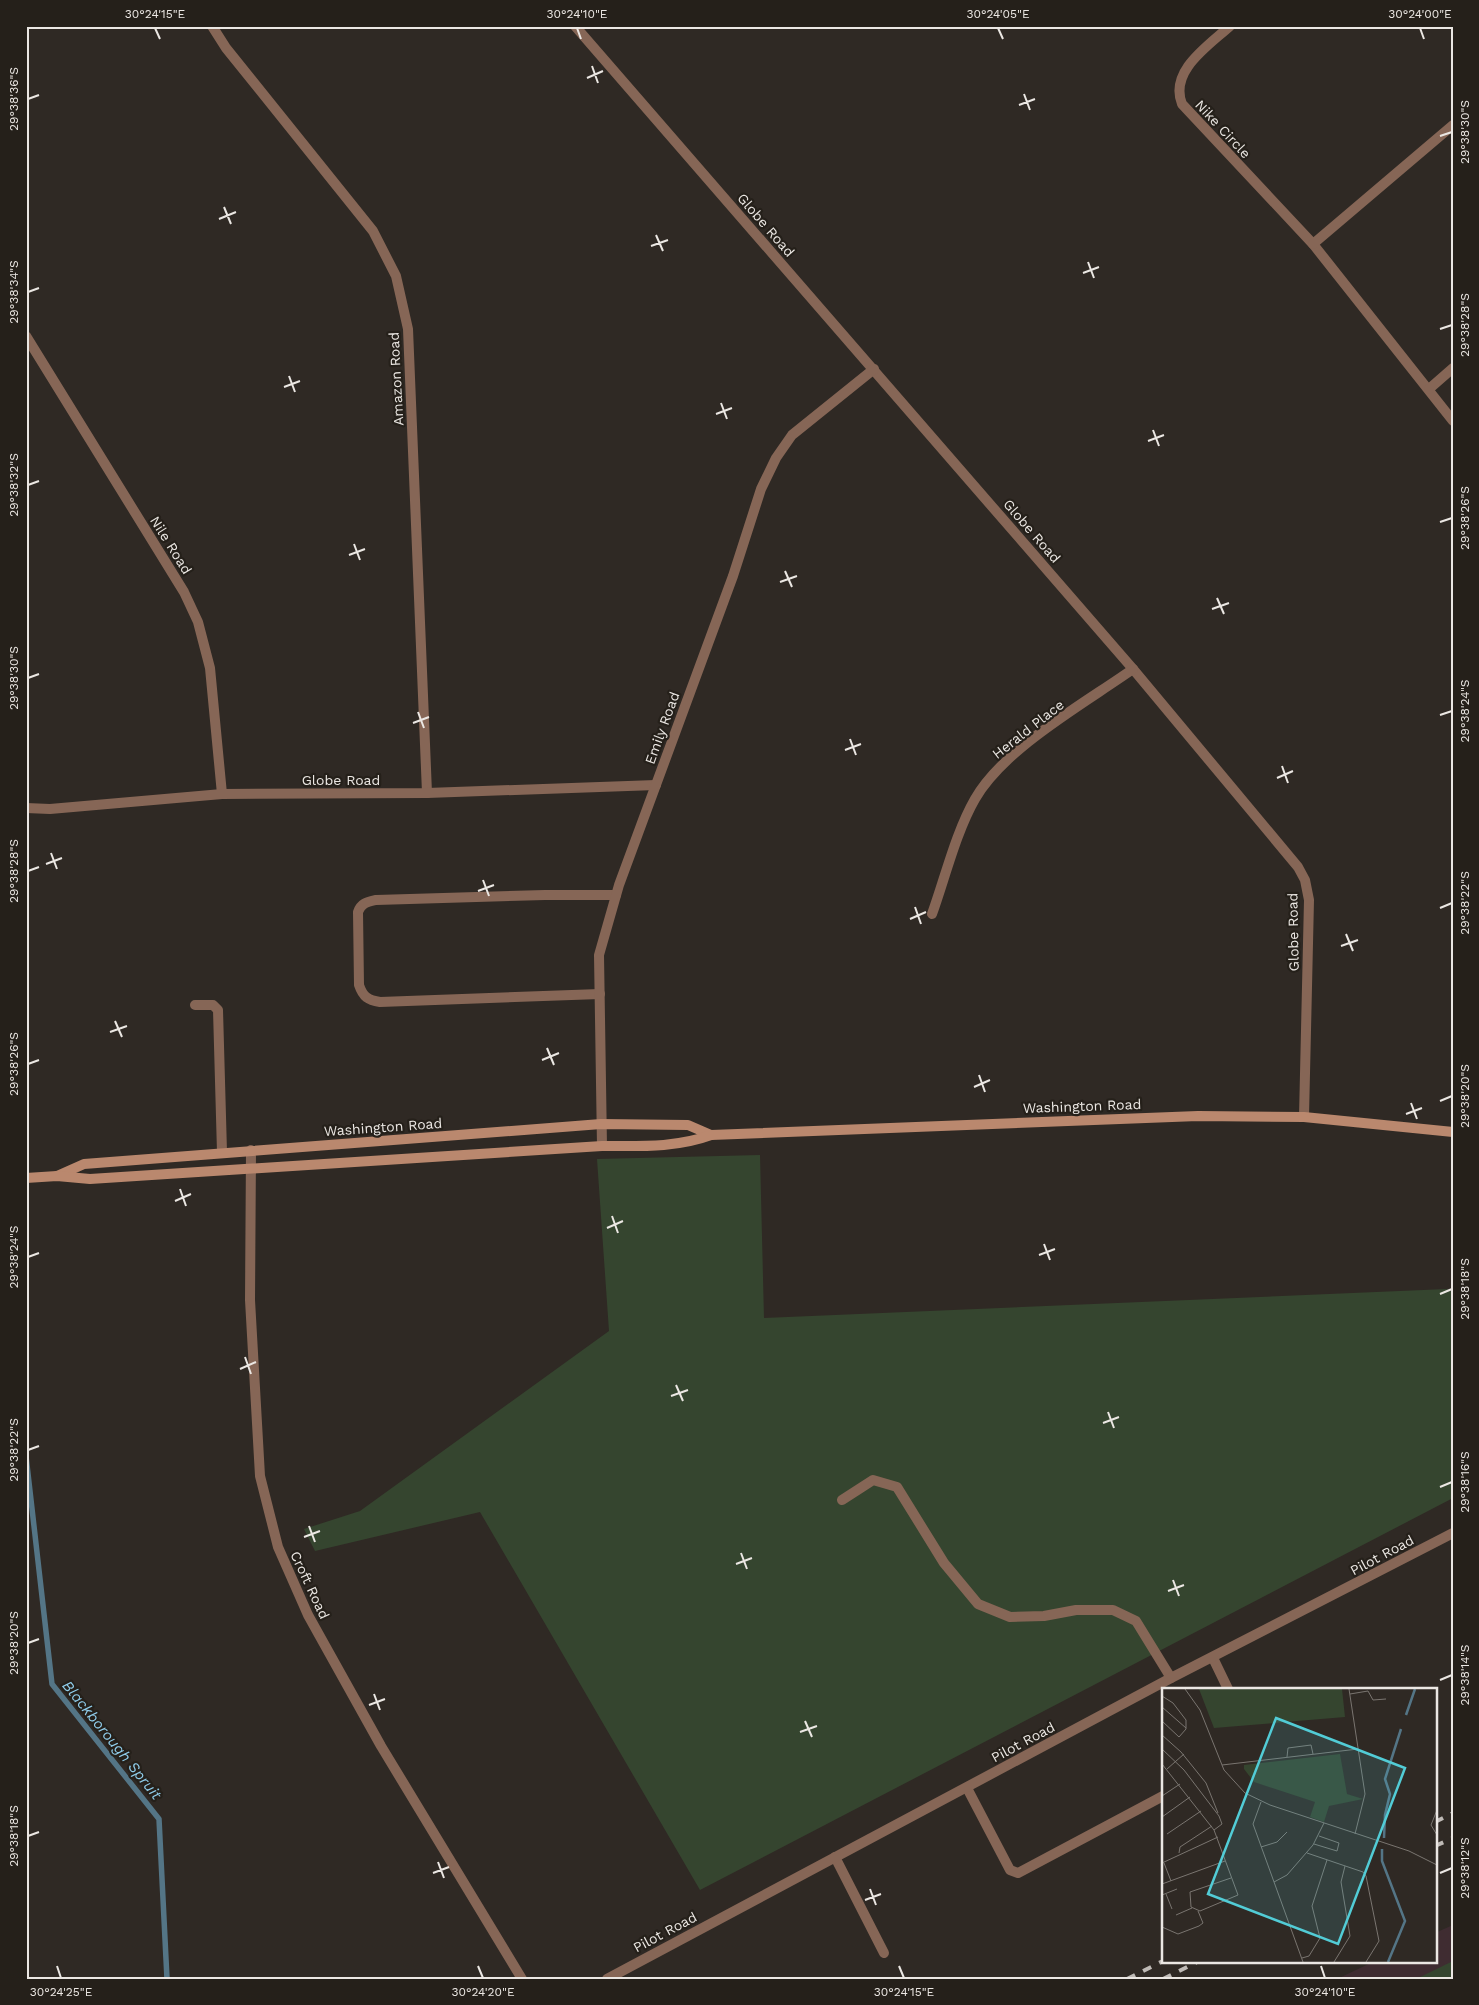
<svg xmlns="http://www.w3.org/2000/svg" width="1479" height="2005" font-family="'Work Sans',sans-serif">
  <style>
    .education { fill: #3f2c31 }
    .green { fill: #35452f }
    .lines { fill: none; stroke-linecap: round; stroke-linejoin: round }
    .stream { stroke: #547586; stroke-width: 5.5 }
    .service { stroke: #866656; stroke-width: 10 }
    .minor { stroke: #866656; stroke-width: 10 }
    .secondary { stroke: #ba886e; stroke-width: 10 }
    .rail { stroke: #bfbab6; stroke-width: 4; stroke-dasharray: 9 9; stroke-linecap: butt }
    .ticks { fill: none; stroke: #ebe7e3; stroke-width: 2 }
    .labels { text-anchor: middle; stroke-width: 4.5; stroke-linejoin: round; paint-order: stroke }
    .street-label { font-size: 14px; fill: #ebe7e3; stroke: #25201a }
    .water-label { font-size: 15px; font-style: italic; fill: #90cdeb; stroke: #25201a }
    .inset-river { fill: none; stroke: #547586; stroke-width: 2.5 }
    .inset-road { fill: none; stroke: #7a7570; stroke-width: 1 }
    .view { fill: #52ccd6; fill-opacity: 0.15; stroke: #52ccd6; stroke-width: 2.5 }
    .inset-edge { fill: none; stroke: #ebe7e3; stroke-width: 2.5 }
    .neatline { fill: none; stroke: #ebe7e3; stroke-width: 2 }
    .ticks-label { font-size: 12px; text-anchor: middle; fill: #ebe7e3 }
  </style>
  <rect width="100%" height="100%" fill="#2f2924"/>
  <polygon class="education" points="1453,1925 1453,1979 1337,1979 1375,1961 1435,1961 1435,1933"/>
  <g class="green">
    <polygon points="760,1155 764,1318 1447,1289 1453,1292 1453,1498 700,1890 480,1512 315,1551 304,1529 360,1511 609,1331 597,1159"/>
    <polygon points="1453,1961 1453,1979 1416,1979"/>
  </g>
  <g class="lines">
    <polyline class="stream" points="26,1456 52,1684 159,1819 167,1979"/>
    <g class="service">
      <polyline points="195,1005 213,1005 218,1010 222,1152"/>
      <polyline points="842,1500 873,1480 897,1487 944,1563 978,1604 1010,1617 1044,1616 1076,1610 1113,1610 1136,1621 1171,1678"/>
    </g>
    <g class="minor">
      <polyline points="212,26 226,48 373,231 396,276 408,329 427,793"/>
      <polyline points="575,26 1133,669 1298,867 1305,880 1309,900 1304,1117"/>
      <path d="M1230,26C1208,46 1169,71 1182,104L1313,244L1453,421"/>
      <polyline points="1313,244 1453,125"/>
      <polyline points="26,336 184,592 198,622 210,668 222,794"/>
      <polyline points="1429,389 1453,368"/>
      <polyline points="26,808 50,809 222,794 427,793 656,785"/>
      <path d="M932,914C945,878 956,832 975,799C1004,748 1085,703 1133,669"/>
      <path d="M600,994L380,1002C368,1000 363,997 359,985L358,912C361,903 367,902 376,900L545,895H616"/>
      <polyline points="602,1146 599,955 619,885 733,576 761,489 776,458 792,435 874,369"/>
      <polyline points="251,1150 250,1300 260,1476 278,1547 308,1615 381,1746 522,1979"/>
      <polyline points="1213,1658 1228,1689"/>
      <polyline points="967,1788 1010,1870 1018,1873 1163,1796"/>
      <polyline points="835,1857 884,1953"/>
      <polyline points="607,1979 1171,1678 1453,1533"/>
    </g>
    <g class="secondary">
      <polyline points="57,1176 84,1164 601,1124 688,1125 711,1135"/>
      <path d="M26,1178L57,1176L90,1179L602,1146C639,1146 676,1148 711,1135L1198,1116L1304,1117L1453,1132"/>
    </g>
    <g class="rail">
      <polyline points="1435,1822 1453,1813"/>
      <polyline points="1435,1846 1453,1838"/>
      <polyline points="1127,1979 1163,1961"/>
      <polyline points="1163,1979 1199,1961"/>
    </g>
  </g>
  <path class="ticks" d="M155,28L160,39M577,28L581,39M998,28L1003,39M1420,28L1424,39M592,66L598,83M587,78L603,71M1024,94L1030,110M28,99L39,95M1019,105L1035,99M1440,136L1452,132M224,207L231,224M219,219L236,212M656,235L663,251M651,246L668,240M1088,262L1094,278M1083,273L1099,267M28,292L39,288M1440,329L1452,325M289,376L295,392M284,387L300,381M721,403L727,419M716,414L732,408M1153,430L1159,446M1148,441L1164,435M28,485L39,481M1440,522L1452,518M354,544L360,560M349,555L365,549M785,571L792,587M780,582L797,576M1217,598L1224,614M1212,609L1229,603M28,678L39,674M418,712L424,728M1440,715L1452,711M413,723L429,717M850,739L856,755M845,750L861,744M1282,766L1288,783M1277,778L1293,771M51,853L57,869M46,864L62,858M28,871L39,867M483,880L489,896M478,891L494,885M915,907L921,924M1440,908L1452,903M910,919L926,912M1346,934L1353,951M1341,946L1358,940M115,1021L122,1037M110,1032L127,1026M547,1048L554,1065M542,1060L559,1053M28,1064L39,1060M979,1075L985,1092M974,1087L990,1080M1440,1101L1452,1096M1411,1103L1417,1119M1406,1114L1422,1108M180,1189L186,1206M175,1201L191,1194M612,1216L618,1233M607,1228L623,1221M1044,1244L1050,1260M1039,1255L1055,1249M28,1257L39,1253M1440,1294L1452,1289M245,1357L251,1374M240,1369L256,1362M676,1385L683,1401M671,1396L688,1390M1108,1412L1114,1428M1103,1423L1119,1417M28,1450L39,1446M1440,1487L1452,1482M309,1526L315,1542M304,1537L320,1531M741,1553L747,1569M736,1564L752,1558M1173,1580L1179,1596M1168,1591L1184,1585M28,1643L39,1639M1440,1680L1452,1675M374,1694L380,1710M369,1705L385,1699M805,1721L812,1737M800,1732L817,1726M28,1836L39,1832M438,1862L444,1878M433,1873L449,1867M1440,1873L1452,1868M870,1889L876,1905M865,1900L881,1894M57,1966L61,1978M478,1966L483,1978M899,1966L904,1978M1321,1966L1325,1978"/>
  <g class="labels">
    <g class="street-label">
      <text transform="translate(1223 129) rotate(47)" y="5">Nike Circle</text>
      <text transform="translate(766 225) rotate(49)" y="5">Globe Road</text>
      <text transform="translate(396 379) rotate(-93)" y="5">Amazon Road</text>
      <text transform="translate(1032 531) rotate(49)" y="5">Globe Road</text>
      <text transform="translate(171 545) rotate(58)" y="5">Nile Road</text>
      <text transform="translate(662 728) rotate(-70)" y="5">Emily Road</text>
      <text transform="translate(1028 729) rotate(-38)" y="5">Herald Place</text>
      <text x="341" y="785">Globe Road</text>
      <text transform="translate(1293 932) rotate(-91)" y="5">Globe Road</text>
      <text transform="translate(1082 1106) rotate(-2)" y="5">Washington Road</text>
      <text transform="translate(383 1127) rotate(-4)" y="5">Washington Road</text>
      <text transform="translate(1382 1555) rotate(-28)" y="5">Pilot Road</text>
      <text transform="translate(310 1585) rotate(65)" y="5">Croft Road</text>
      <text transform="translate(1023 1742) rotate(-28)" y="5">Pilot Road</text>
      <text transform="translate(665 1932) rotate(-28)" y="5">Pilot Road</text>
    </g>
    <g class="water-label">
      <text transform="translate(112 1740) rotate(51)" y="5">Blackborough Spruit</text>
    </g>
  </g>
  <g transform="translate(1162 1688)">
    <rect width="275" height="275" fill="#2f2924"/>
    <path d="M37,1H180L183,29L52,40ZM178,66L185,106L201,111L167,118L162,134L148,129L153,114L92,94L82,81V77Z" fill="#35452f"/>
    <path class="inset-river" d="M244,27L253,1M222,150L223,127L228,106L223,91L239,41M220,161V173L243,233L226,274"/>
    <path class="inset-road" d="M23,1L38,22L62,82L83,105L108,117L247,163L275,177M187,1L203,106L193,146M188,6L206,3L211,12L224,11M0,8L11,15L24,32V41L17,49M0,19L24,40M0,33L17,49M0,47L19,64L44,95L56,125M0,61L22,82L57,128L60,136L52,142M125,69L126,60L149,57L151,66M0,76L52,142L76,207L38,223L29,219L28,204L69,190M60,77L196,61M5,81L22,66M0,108L18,96M99,114L91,136L141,274M275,122L269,137L275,147M0,129L28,109M5,146L39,123M152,156L175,163L177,155L157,148M99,159L115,154L125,144M17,165L18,159L50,138M145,165L201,184L204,188L217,253L204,274M0,175L56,149M2,175L9,193M112,194L125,187L151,157L162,135M0,196L63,173M4,206L10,221M0,207L15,201M14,227L30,220M0,239L16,246L37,238L41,235L36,223M140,270L147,268L158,250L150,218L165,172M172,274L188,248L179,194L183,178"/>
    <path class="view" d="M114,30L243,80L176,256L46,206Z"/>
    <rect width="275" height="275" class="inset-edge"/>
  </g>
  <rect width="1479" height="2005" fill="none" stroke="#25201a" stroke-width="55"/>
  <rect x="28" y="28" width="1424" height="1950" class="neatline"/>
  <g class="ticks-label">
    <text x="155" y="18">30°24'15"E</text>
    <text x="577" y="18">30°24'10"E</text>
    <text x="998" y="18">30°24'05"E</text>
    <text x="1420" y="18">30°24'00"E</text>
    <text transform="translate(14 99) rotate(-90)" y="4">29°38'36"S</text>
    <text transform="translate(1465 132) rotate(-90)" y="4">29°38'30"S</text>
    <text transform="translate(14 292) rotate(-90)" y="4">29°38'34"S</text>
    <text transform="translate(1465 325) rotate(-90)" y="4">29°38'28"S</text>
    <text transform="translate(14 485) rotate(-90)" y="4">29°38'32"S</text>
    <text transform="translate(1465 518) rotate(-90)" y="4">29°38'26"S</text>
    <text transform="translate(14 678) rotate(-90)" y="4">29°38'30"S</text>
    <text transform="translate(1465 711) rotate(-90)" y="4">29°38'24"S</text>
    <text transform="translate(14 871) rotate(-90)" y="4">29°38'28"S</text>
    <text transform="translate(1465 903) rotate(-90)" y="4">29°38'22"S</text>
    <text transform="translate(14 1064) rotate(-90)" y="4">29°38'26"S</text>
    <text transform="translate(1465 1096) rotate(-90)" y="4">29°38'20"S</text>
    <text transform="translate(14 1257) rotate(-90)" y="4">29°38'24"S</text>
    <text transform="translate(1465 1289) rotate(-90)" y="4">29°38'18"S</text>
    <text transform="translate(14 1450) rotate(-90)" y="4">29°38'22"S</text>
    <text transform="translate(1465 1482) rotate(-90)" y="4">29°38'16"S</text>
    <text transform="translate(14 1643) rotate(-90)" y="4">29°38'20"S</text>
    <text transform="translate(1465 1675) rotate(-90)" y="4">29°38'14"S</text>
    <text transform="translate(14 1836) rotate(-90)" y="4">29°38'18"S</text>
    <text transform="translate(1465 1868) rotate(-90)" y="4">29°38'12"S</text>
    <text x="61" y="1996">30°24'25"E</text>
    <text x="483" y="1996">30°24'20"E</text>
    <text x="904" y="1996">30°24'15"E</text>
    <text x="1325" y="1996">30°24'10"E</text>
  </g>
</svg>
